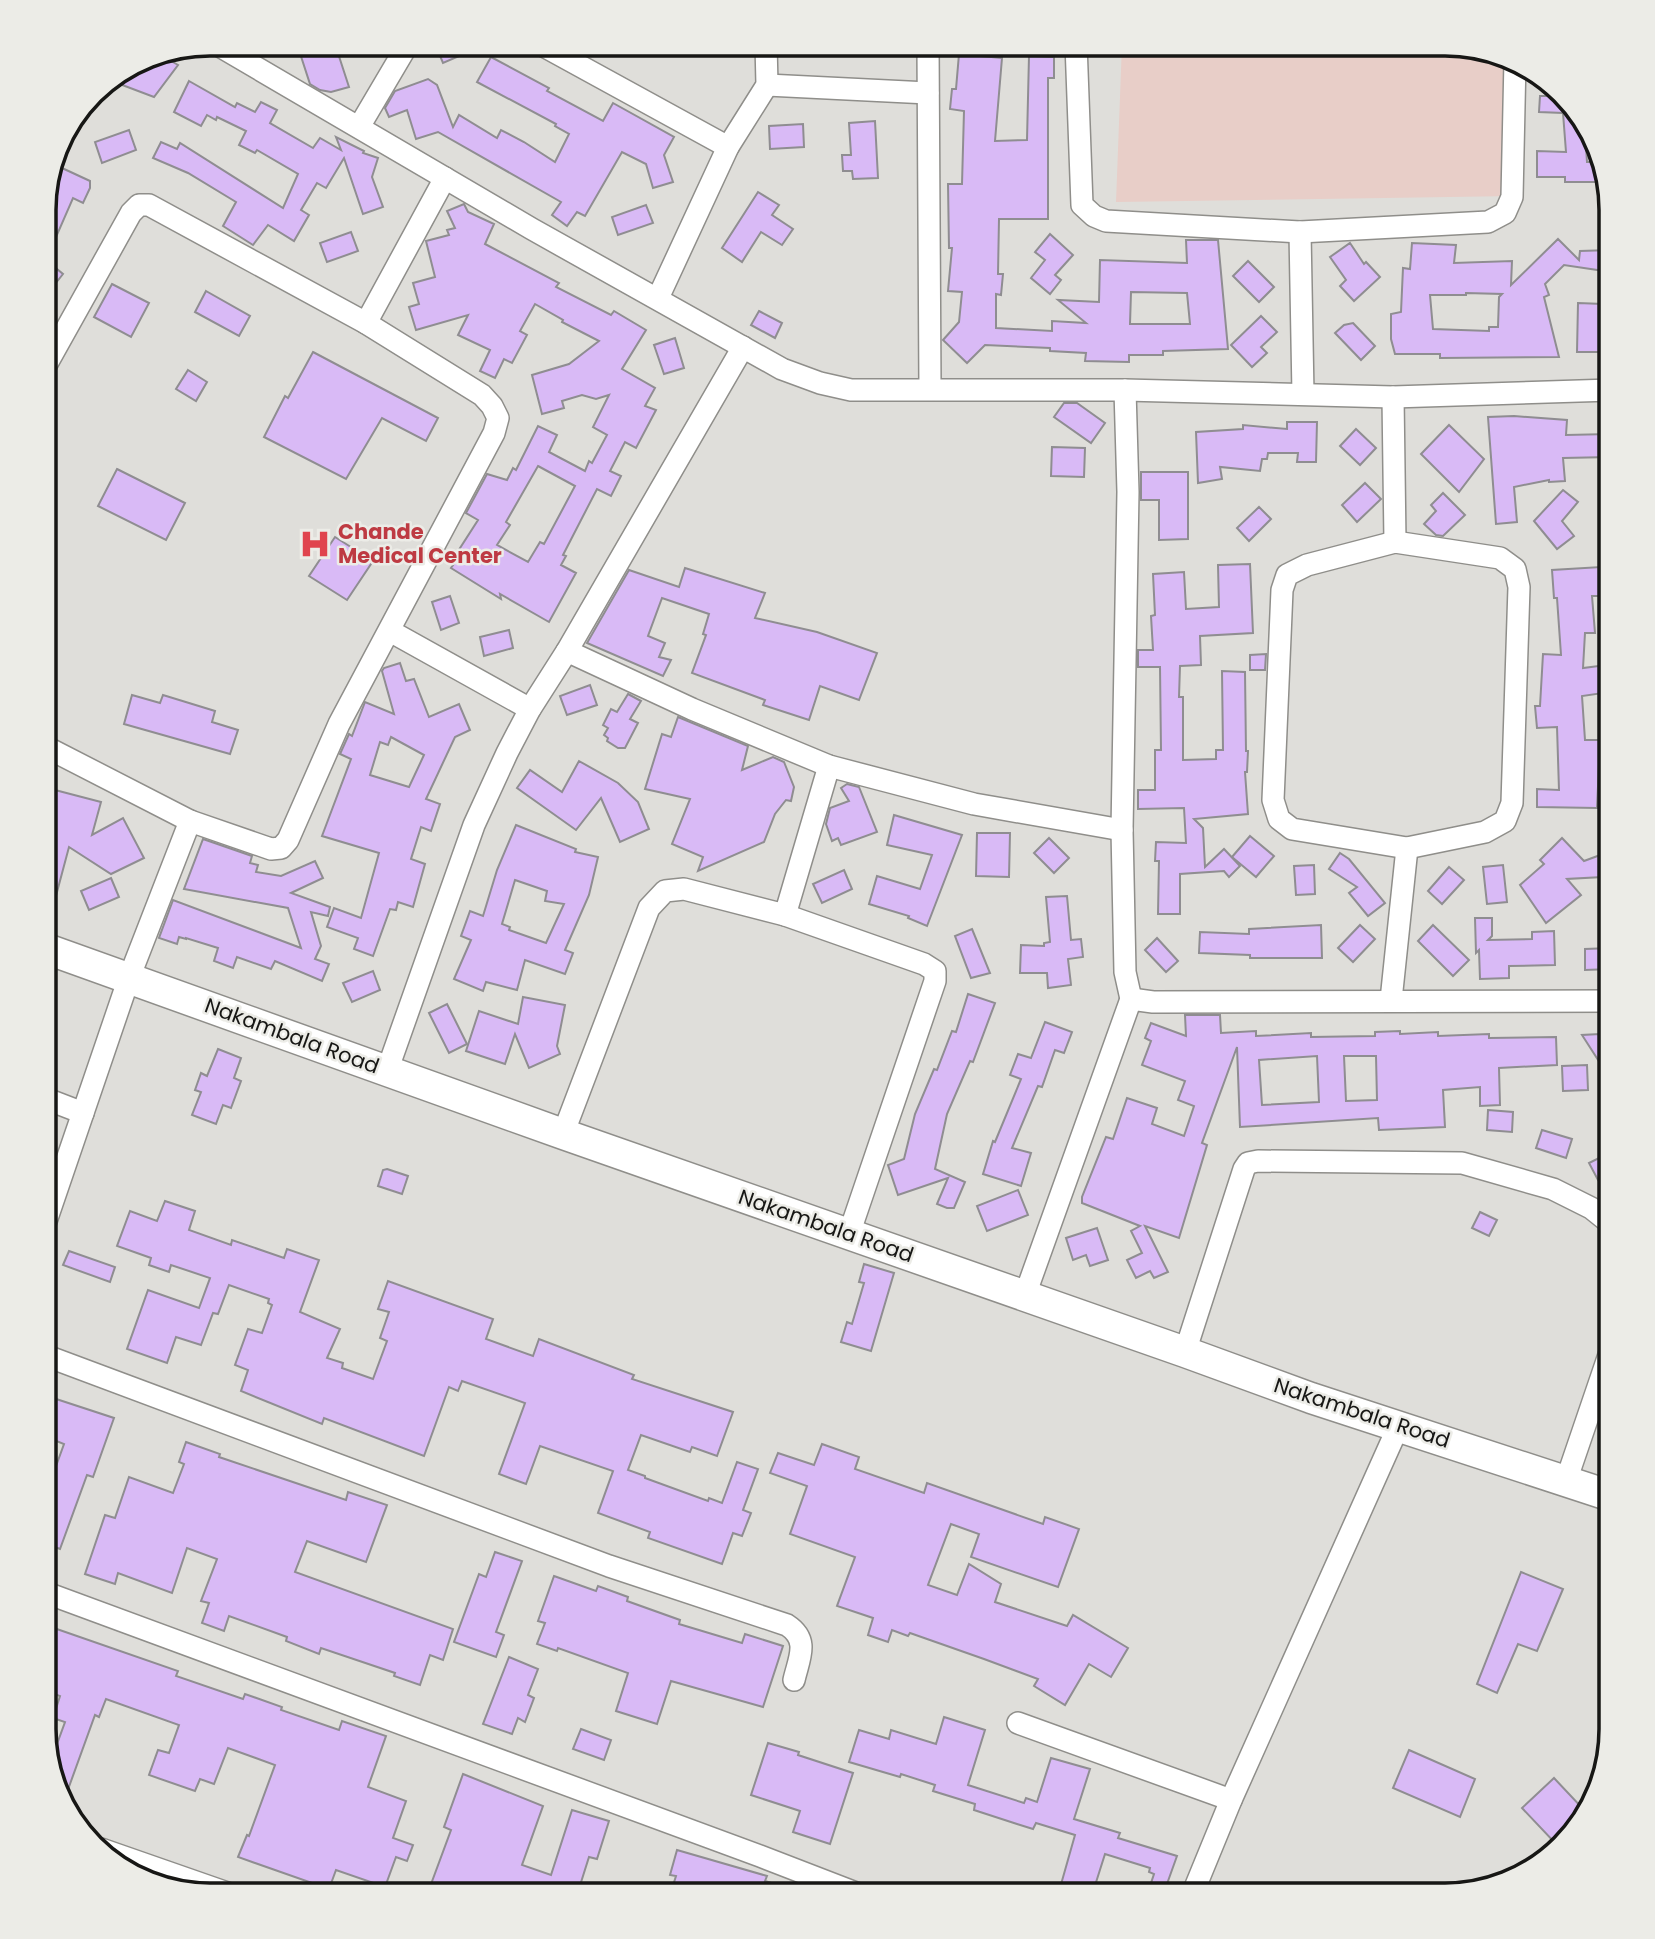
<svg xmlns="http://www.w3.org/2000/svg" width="1655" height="1939" font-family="Poppins,sans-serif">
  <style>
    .education { fill: #e8cec8 }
    .building { fill: #d9baf6; stroke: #8f8d91; stroke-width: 2; fill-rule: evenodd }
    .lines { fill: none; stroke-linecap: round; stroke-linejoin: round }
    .minor-casing { stroke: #8f8e8a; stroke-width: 24 }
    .secondary-casing { stroke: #8f8e8a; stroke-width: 33 }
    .minor { stroke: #fff; stroke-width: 21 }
    .secondary { stroke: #fff; stroke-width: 30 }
    .labels { text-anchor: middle; stroke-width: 5; stroke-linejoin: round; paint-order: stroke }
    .health-label { font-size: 21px; font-weight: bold; fill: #be3a42; stroke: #ecece7; text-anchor: start }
    .street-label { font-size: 21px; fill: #171715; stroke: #ecece7 }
    .rim { fill: none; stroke: #171715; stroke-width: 3.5 }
  </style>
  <rect width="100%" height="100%" fill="#dfdeda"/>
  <polygon class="education" points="1122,44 1455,44 1513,60 1515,196 1116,202"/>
  <g class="building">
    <polygon points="297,44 335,44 349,87 331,92 320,90 310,84"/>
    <polygon points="435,44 487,44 443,63"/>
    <polygon points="159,54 178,65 154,97 109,80 147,56"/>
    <path d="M959,54L1002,58L995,141L1027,140L1029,56L1054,57V78H1048V219H999L998,274H1003L1001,295L996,294V328L1052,331V321L1086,323L1058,300L1099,302L1100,260L1187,263L1186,240H1218L1228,349L1163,351V355H1129V362L1085,361L1086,353L1050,351V348L985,345L967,363L943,340L959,322L962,292L948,291L952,248H949L948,184H962L964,111L950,109L952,89H956ZM1131,292L1187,293L1190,324H1130Z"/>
    <polygon points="491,57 549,88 547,91 603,121 613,103 674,137 664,155 673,182 653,188 646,164 622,152 585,216 577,212 567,226 552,215 561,202 438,132 416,139 407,110 389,117 385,108 395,91 428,79 437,85 453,127 459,115 497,138 501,130 524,142 555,162 569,134 555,126 556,124 477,82"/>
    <polygon points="189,81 235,107 237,103 255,112 261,102 277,110 270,123 313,148 320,138 341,150 336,137 364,151 363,153 378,158 372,177 383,207 363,214 344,158 326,188 317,183 301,210 309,215 294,241 268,225 253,245 223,226 236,202 188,173 153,158 161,142 177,149 180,143 283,208 298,174 257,150 255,153 239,145 246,131 217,117 216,120 207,115 201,126 174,112"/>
    <polygon points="1540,96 1561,96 1577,109 1585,132 1587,162 1595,162 1602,182 1565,182 1565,177 1537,177 1537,151 1566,152 1563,113 1539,112"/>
    <polygon points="875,121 878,178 853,179 852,171 843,171 842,155 851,155 849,123"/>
    <polygon points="803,124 804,147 770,149 769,126"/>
    <polygon points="129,130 136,150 102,163 95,142"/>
    <polygon points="62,168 90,181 90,188 83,203 73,198 46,260 63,274 44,298 44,205"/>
    <polygon points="758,192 779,205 772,215 793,229 782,245 761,232 742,262 722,248"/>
    <path d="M464,204L468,212L494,224L485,244L559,283L556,287L611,315L614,311L646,330L622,369L655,388L645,406L656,410L636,448L625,442L610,471L621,476L611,496L597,489L563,555L566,556L561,565L576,573L549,622L500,594L501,599L451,568L456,561L453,559L478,520L466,513L487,474L507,480L513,468L516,470L538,426L557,435L549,452L585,471L589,461L592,463L607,435L593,427L609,395L596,399L582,395L562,401L564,408L542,414L532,375L569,364L599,341L562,322L563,320L535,304L520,331L527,335L512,363L504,359L495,378L480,371L490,350L458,335L468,315L416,330L409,307L419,304L413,283L435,277L426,241L449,235L447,230L455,228L447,211ZM538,466L575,486L544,544L540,542L528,562L497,545L510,525L506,522Z"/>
    <polygon points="646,205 653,223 618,235 612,217"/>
    <polygon points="351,232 358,251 327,262 320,243"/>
    <polygon points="1050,234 1073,255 1055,275 1061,280 1050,294 1031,278 1045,260 1035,252"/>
    <path d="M1558,239L1579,260L1580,251L1611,250V272L1564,265L1545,284L1549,295L1544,297L1559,357L1440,358V354H1395L1391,339V314L1401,312L1403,268L1410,269L1412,243L1456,245L1454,263L1512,261L1511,285ZM1466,293L1502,294L1499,297L1498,327H1489V331L1433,329L1430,295H1466Z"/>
    <polygon points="1350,243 1364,264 1366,262 1380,277 1354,301 1340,286 1346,280 1330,257"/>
    <polygon points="1248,261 1274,287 1259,302 1233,276"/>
    <polygon points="112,284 149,303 131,337 94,317"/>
    <polygon points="206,291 250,316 239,336 195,312"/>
    <polygon points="1578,303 1603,304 1603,352 1577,352"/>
    <polygon points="759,311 782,323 775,338 751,325"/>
    <polygon points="1261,316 1277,332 1261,347 1267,353 1252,367 1231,345"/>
    <polygon points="1353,323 1375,346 1361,360 1335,333 1344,325"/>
    <polygon points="675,338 684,368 664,374 654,345"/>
    <polygon points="313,352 438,418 426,441 382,418 346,479 264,437 285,396 288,398"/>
    <polygon points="188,370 207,382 196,401 176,389"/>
    <polygon points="1064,403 1077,403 1105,423 1091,443 1054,417"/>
    <polygon points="1514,416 1567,420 1566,435 1610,434 1611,457 1563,458 1565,481 1549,482 1549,480 1514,487 1517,522 1496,524 1488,417"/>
    <polygon points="1287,422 1317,422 1316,462 1297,462 1298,453 1268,453 1267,459 1262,459 1260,471 1220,467 1222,479 1198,483 1196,432 1243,429 1243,425 1287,429"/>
    <polygon points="1449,425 1484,459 1459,492 1421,454"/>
    <polygon points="1356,429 1376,448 1360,465 1340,446"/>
    <polygon points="1052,447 1085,448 1084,477 1051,476"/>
    <polygon points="117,469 185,503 166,540 98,506"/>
    <polygon points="1141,472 1188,472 1188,539 1159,540 1159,500 1141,500"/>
    <polygon points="1365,483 1381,499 1357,522 1342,505"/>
    <polygon points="1563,490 1578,502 1562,521 1574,536 1557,549 1534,521"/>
    <polygon points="1443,493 1465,515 1443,536 1436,535 1424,524 1436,511 1431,505"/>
    <polygon points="1259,507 1271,519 1249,541 1237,528"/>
    <polygon points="335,537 373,561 347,600 309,576"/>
    <polygon points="1250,564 1253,633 1200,636 1201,665 1180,666 1179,697 1183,697 1183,760 1216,759 1216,750 1223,750 1222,671 1245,672 1246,751 1248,751 1247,772 1245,772 1248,814 1194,819 1203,828 1205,867 1224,849 1240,866 1229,877 1224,871 1180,874 1180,914 1158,914 1159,861 1155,861 1156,842 1186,843 1184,808 1138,809 1138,790 1155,790 1155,750 1161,750 1160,667 1138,667 1138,650 1153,650 1151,616 1155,615 1153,574 1184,572 1186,609 1219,607 1218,565"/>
    <polygon points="1601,567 1603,596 1592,596 1595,633 1585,633 1583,668 1606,665 1610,692 1582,696 1585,740 1611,740 1611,765 1599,765 1597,808 1537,807 1537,789 1559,790 1557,727 1537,728 1535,706 1540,706 1543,654 1561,655 1557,598 1554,598 1552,570"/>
    <polygon points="685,568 765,593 755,618 817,632 877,653 859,700 820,686 809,720 763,705 765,700 692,673 706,635 703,634 709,614 662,598 648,636 665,643 659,657 671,660 663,676 587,643 629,570 679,587"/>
    <polygon points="450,596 459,623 441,630 432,602"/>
    <polygon points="509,630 513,648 484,656 480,637"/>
    <polygon points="1266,654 1265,670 1250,670 1250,655"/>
    <path d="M400,663L406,681L414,679L429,717L459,704L470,730L455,737L426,799L440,804L431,831L421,827L411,859L425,864L413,907L398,902L396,910L390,909L373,956L354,949L358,938L327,927L334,908L361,918L379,853L322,836L351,759L340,754L349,734L352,736L365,702L394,714L382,671L384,668ZM391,737L424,755L409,787L370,775L380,742L388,745Z"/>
    <polygon points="590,685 597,705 567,715 560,696"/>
    <polygon points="628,694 641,701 630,719 638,723 625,748 618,748 607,741 608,738 604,735 608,728 603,725 611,709 617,712"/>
    <polygon points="132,695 160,703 163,695 215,711 212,722 238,730 230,754 124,724"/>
    <polygon points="678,717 748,746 742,770 773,757 784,762 794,787 791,801 786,800 775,814 764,842 698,871 703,857 672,844 690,799 645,789 662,734 671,737"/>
    <polygon points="579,761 618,783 638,802 649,829 620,842 601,798 576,830 517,788 530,770 562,792"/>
    <polygon points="847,784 859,787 877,832 841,845 838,838 832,841 826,824 830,808 849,801 841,788"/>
    <polygon points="55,790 101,802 92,835 123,818 144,858 111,874 69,847 49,922 44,921 44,832"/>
    <polygon points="894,815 962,835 927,926 908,918 909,916 869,904 877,876 920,889 932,855 887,845"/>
    <path d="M516,825L576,849L575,852L598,857L589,895L565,950L573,953L565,974L525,960L517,990L486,982L483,991L454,979L471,940L461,936L470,911L483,916L497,870ZM515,880L547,891L545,901L564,904L546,943L509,930L510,927L502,924Z"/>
    <polygon points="977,833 1010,833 1009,877 976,876"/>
    <polygon points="1250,836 1274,856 1256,877 1232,857"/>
    <polygon points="1049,838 1069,858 1054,873 1034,853"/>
    <polygon points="1562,838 1584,861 1611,851 1611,870 1603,877 1567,879 1581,895 1546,923 1520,885 1544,864 1540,860"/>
    <polygon points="203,839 252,856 250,863 258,865 256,872 281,876 315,861 323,878 291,893 330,907 328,916 311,912 321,946 315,959 329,964 322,981 275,961 271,969 237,957 233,968 214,961 218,948 186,938 186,939 179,937 177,944 159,938 173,900 301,948 288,908 184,889"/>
    <polygon points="1340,853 1349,859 1385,903 1368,916 1349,893 1357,887 1329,869"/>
    <polygon points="1314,865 1315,894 1296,895 1294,866"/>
    <polygon points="1503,865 1507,902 1487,904 1483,867"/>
    <polygon points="1449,867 1464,880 1442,904 1428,891"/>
    <polygon points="844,870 852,889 822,903 813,884"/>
    <polygon points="111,878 119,897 89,910 81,891"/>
    <polygon points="1067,896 1071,940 1081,939 1083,957 1068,959 1071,985 1048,988 1047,973 1020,973 1021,945 1044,946 1044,943 1050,942 1046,897"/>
    <polygon points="1475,918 1492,918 1492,936 1488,940 1532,939 1532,932 1554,931 1555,965 1509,966 1509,978 1480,979 1479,950 1476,953"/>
    <polygon points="1321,925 1322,958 1250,958 1250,955 1199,953 1200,932 1249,934 1249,929"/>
    <polygon points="1360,925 1375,939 1353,962 1338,948"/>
    <polygon points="1433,925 1469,960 1453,976 1418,941"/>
    <polygon points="972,929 990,973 971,978 955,936"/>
    <polygon points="1157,938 1178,961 1166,972 1145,950"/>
    <polygon points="1611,948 1611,969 1585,970 1585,949"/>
    <polygon points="373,971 380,990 352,1002 343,983"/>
    <polygon points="968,994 995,1003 973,1062 970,1061 947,1114 935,1169 965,1182 954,1208 947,1208 937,1204 948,1178 898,1195 888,1165 904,1159 915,1114 934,1069 937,1070 952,1031 956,1032"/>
    <polygon points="523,997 565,1005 557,1046 560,1054 529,1068 515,1034 505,1064 466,1051 479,1011 518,1024"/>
    <polygon points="447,1004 467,1044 449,1053 429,1013"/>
    <path d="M1185,1015H1220L1221,1033L1256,1031V1036L1311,1033V1037L1375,1036V1032L1400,1031V1034L1438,1032V1036L1489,1034V1038L1556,1037L1557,1065L1499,1068L1500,1105L1480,1106V1087L1443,1090L1445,1127L1379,1130L1378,1118L1240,1127L1237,1047L1202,1143L1207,1145L1179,1238L1145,1226L1168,1272L1154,1278L1150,1271L1136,1278L1127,1260L1142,1253L1131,1231L1140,1226L1082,1203V1197L1106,1137L1113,1139L1127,1098L1157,1108L1152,1124L1184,1136L1194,1106L1178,1100L1185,1081L1142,1065L1151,1041L1145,1038L1151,1023L1186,1036ZM1317,1056L1319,1102L1262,1105L1259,1060ZM1344,1056H1376L1377,1100L1346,1101Z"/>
    <polygon points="1045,1022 1072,1032 1064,1053 1055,1050 1042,1087 1038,1086 1012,1148 1031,1153 1021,1186 983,1174 993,1141 995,1142 1021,1079 1010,1075 1018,1054 1031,1058"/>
    <polygon points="1600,1034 1611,1051 1611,1080 1582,1035"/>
    <polygon points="218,1049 241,1058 234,1078 241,1081 231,1108 223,1105 216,1124 192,1115 201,1092 195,1090 201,1073 207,1076"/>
    <polygon points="1587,1065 1588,1090 1563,1091 1562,1066"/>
    <polygon points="1488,1110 1513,1112 1512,1132 1487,1130"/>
    <polygon points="1542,1130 1572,1139 1566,1158 1536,1148"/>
    <polygon points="1611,1152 1611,1174 1598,1180 1589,1163"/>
    <polygon points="387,1169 408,1176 402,1194 378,1186 383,1170"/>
    <polygon points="1018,1190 1028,1215 987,1231 977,1206"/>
    <polygon points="165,1201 195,1211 189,1230 231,1245 232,1240 284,1258 287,1249 319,1260 300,1312 340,1329 327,1358 343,1363 342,1368 373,1379 387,1341 380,1338 389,1312 378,1309 388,1281 493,1319 486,1339 533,1356 539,1339 634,1375 632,1379 733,1412 717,1456 692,1447 690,1452 641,1435 628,1470 645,1476 645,1478 708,1501 709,1498 722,1503 737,1462 758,1469 743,1510 751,1513 742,1536 733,1533 722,1564 648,1538 650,1532 598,1513 613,1471 540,1446 526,1484 499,1474 525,1403 462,1381 458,1391 449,1387 424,1456 324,1418 322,1424 241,1391 248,1370 235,1365 248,1329 262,1333 272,1305 268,1303 269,1299 229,1285 218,1314 213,1313 201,1345 176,1337 167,1363 127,1349 148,1290 199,1308 210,1278 171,1265 169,1272 149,1265 151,1258 117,1246 130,1211 157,1221"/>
    <polygon points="1480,1212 1497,1220 1489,1236 1472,1228"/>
    <polygon points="1097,1228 1108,1260 1090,1266 1086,1255 1073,1260 1066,1238"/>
    <polygon points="69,1251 115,1267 110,1282 63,1265"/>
    <polygon points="864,1264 894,1273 871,1351 841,1342 847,1322 852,1324 864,1283 859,1282"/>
    <polygon points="44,1395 114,1418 93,1477 87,1475 60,1549 44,1543 44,1487 48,1488 64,1444 44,1436"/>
    <polygon points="186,1442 220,1454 219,1457 346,1500 348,1492 387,1505 366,1562 307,1541 295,1572 453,1629 443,1660 430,1655 420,1685 394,1676 395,1673 321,1648 319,1654 286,1641 287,1637 229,1616 224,1631 202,1623 209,1603 201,1601 217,1559 187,1548 172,1593 118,1573 115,1584 85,1574 105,1515 115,1518 129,1477 173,1493 184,1464 179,1462"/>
    <polygon points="822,1444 859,1457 855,1469 924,1493 927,1483 1043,1524 1045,1517 1079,1529 1058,1587 971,1557 979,1534 951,1524 928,1585 957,1595 969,1564 1001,1584 995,1602 1067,1626 1073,1615 1128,1648 1111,1677 1089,1664 1065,1705 1034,1686 1038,1679 984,1659 910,1633 908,1636 892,1630 888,1642 868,1635 873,1618 837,1606 855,1557 790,1534 807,1486 770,1473 778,1453 814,1465"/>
    <polygon points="495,1552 522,1561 496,1632 504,1635 496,1657 454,1642 479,1574 486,1577"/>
    <polygon points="1521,1572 1563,1589 1537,1651 1518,1644 1497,1693 1477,1684"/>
    <polygon points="554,1576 596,1591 598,1586 628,1597 627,1601 680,1620 679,1624 742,1643 745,1634 783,1646 763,1707 671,1681 657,1724 616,1711 628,1673 558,1648 557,1651 537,1644 545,1623 538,1621"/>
    <polygon points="51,1627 178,1671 176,1676 243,1699 245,1694 282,1707 281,1710 339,1730 342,1721 386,1736 368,1787 406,1801 393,1838 413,1845 407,1861 396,1857 385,1887 336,1870 329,1889 238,1857 247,1835 249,1836 275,1765 228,1748 214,1784 200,1779 195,1791 149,1775 158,1750 169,1753 179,1725 106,1699 99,1717 95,1715 66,1795 53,1755 65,1722 53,1718 60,1696 44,1690 44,1645"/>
    <polygon points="509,1657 538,1669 528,1695 534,1698 525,1722 518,1718 512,1734 483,1724"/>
    <polygon points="944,1717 985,1730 968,1785 1024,1803 1026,1798 1037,1802 1051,1758 1090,1769 1074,1819 1120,1833 1118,1838 1177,1856 1163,1895 1147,1895 1154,1874 1149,1872 1150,1868 1105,1854 1092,1895 1058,1895 1075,1835 1036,1823 1033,1829 1017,1824 974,1810 975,1804 933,1791 935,1785 901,1774 900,1777 849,1762 859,1730 889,1739 891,1730 936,1744"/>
    <polygon points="581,1729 611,1740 604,1760 573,1749"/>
    <polygon points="768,1743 799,1752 798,1755 853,1773 830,1844 793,1832 800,1811 751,1795"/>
    <polygon points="1409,1750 1475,1779 1460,1817 1393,1788"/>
    <polygon points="463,1774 543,1806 522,1865 551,1875 572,1810 609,1821 597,1859 589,1857 577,1895 427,1895 451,1830 444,1827"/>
    <polygon points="1554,1778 1586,1812 1557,1845 1522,1808"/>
    <polygon points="677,1850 767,1876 765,1881 800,1892 799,1895 670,1895 676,1876 670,1875"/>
  </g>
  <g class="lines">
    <defs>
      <g id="minor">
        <polyline points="216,44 532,229 782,369 820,383 851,390 1125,390 1393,397 1611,390"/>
        <polyline points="540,44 728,147"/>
        <polyline points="928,44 930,389"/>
        <polyline points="1076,44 1082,205 1094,216 1106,221 1300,232 1488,222 1505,213 1512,197 1515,60"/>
        <polyline points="767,85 928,93"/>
        <polyline points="359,127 408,44"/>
        <polyline points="1300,232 1303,394"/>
        <polyline points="658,298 728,147 767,85 766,44"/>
        <polyline points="366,323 445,178"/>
        <polyline points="1125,390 1128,492 1122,830 1125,972 1131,999"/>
        <polyline points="1393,397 1395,542"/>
        <polygon points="1395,542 1500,558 1515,569 1519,587 1512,803 1505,821 1485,832 1407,848 1292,829 1279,819 1273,800 1282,590 1287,575 1307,565"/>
        <polyline points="390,631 530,709"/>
        <polyline points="567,651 692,709 829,766 974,804 1122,830"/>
        <polyline points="44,746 190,821 271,849 281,848 288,840 339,724 494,433 498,418 492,406 482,395 366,323 149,205 139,205 131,213 44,369"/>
        <polyline points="785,915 924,964 935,971 935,981 849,1234"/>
        <polyline points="1391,1000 1407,848"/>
        <polyline points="387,1071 474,825 507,753 530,709 567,651 743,347"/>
        <polyline points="44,1098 83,1113"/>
        <polyline points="563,1134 649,908 665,891 684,889 785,915 829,766"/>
        <polyline points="44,1227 129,978 190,821"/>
        <polyline points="1025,1295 1131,999 1153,1002 1611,1001"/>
        <polyline points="1185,1352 1244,1169 1248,1163 1258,1161 1462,1163 1553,1189 1591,1208 1611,1224"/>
        <path d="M44,1355L609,1566L787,1625C810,1640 799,1658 794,1680"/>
        <polyline points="1566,1481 1611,1349"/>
        <polyline points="44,1592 760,1856 861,1895"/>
        <polyline points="1018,1723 1231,1800"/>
        <polyline points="101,1849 233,1895"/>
        <polyline points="1192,1895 1231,1800 1399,1425"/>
      </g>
      <polyline id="secondary" points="44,948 563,1134 1185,1352 1311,1398 1611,1496"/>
    </defs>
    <use href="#minor" class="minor-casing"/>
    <use href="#secondary" class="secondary-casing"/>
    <use href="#minor" class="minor"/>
    <use href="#secondary" class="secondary"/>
  </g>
  <defs>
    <symbol id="hospital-bare" viewBox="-9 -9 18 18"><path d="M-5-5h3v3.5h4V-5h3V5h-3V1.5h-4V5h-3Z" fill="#e0444e" stroke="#ecece7" stroke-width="2.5" paint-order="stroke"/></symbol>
  </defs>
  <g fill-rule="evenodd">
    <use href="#hospital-bare" x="293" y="522" width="44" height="44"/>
  </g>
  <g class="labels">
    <g class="health-label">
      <text x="338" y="539">Chande<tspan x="338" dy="24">Medical Center</tspan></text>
    </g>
    <g class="street-label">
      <text transform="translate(292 1036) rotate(20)" y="7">Nakambala Road</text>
      <text transform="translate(826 1226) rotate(19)" y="7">Nakambala Road</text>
      <text transform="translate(1362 1413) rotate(18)" y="7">Nakambala Road</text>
    </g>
  </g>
  <path d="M0 0H1655V1939H0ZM210 56H1445A154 154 0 0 1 1599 210V1729A154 154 0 0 1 1445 1883H210A154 154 0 0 1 56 1729V210A154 154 0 0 1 210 56Z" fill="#ecece7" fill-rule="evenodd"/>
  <path class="rim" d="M210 56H1445A154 154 0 0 1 1599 210V1729A154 154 0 0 1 1445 1883H210A154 154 0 0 1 56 1729V210A154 154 0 0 1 210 56Z"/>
</svg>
